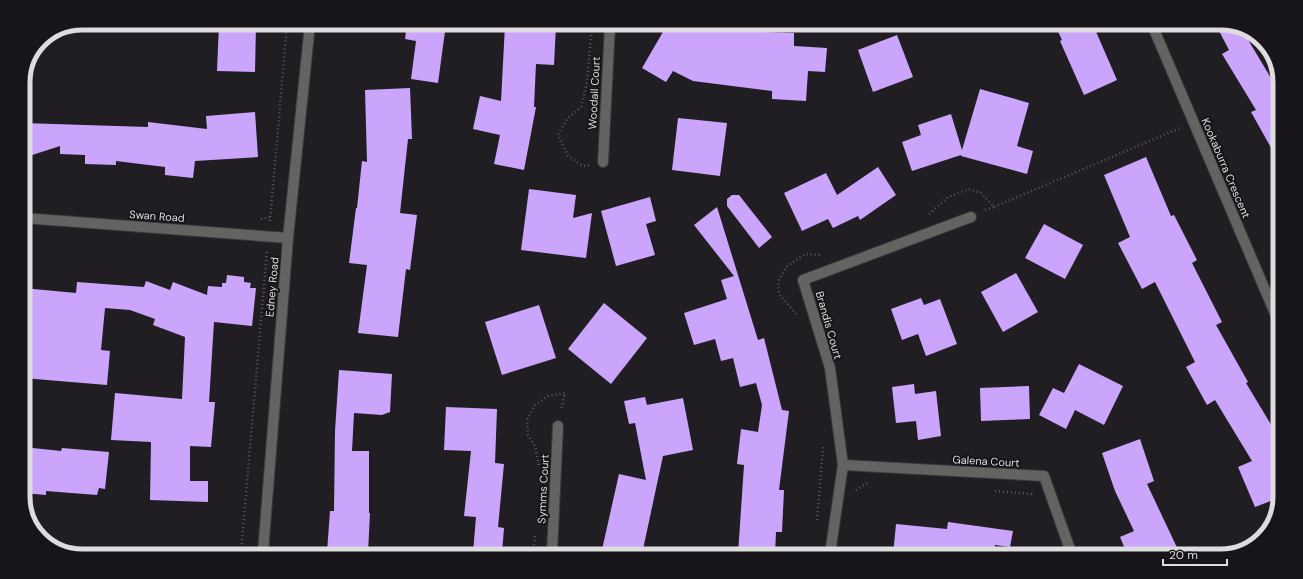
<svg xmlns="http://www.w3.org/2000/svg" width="1303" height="579" font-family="'DM Sans',sans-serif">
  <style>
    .building { fill: #cba5fc }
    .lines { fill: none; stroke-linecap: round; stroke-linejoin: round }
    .street-casing { stroke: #3a393d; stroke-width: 12 }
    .path { stroke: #59575c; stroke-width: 2.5; stroke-dasharray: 1 3; stroke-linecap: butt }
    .street { stroke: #646361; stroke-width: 10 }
    .labels { text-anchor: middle; stroke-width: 4; stroke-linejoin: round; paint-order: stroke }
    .street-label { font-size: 11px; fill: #dddcdf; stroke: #171519 }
    .rim { fill: none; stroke: #dddcdf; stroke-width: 5 }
  </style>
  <rect width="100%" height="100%" fill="#201e23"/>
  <g class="building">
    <polygon points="219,24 256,24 255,72 217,71"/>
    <polygon points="407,24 446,24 438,83 411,79 416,41 405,39"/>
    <polygon points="505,25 556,25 554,65 536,64 534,107 536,107 524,170 494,164 500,135 473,129 480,96 501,101"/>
    <polygon points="667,25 757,26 766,27 765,32 794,33 794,46 827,48 825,72 808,71 806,101 772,99 772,91 693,81 673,71 666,82 642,68"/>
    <polygon points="1056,27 1094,27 1117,80 1084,95 1060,41 1062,40"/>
    <polygon points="1217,27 1241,28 1280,93 1279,162 1251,112 1256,110 1222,54 1229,50"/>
    <polygon points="897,35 913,77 873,92 858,50"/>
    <polygon points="410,88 412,139 408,139 400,213 417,215 410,270 406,269 398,337 358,333 367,265 349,263 356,208 357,208 362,161 367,162 365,90"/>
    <polygon points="980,89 1029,103 1017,146 1033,151 1027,174 961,156 961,155 912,171 902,142 921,135 918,125 951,114 962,150"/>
    <polygon points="255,112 258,157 195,161 193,178 165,175 165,167 116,161 116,165 85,164 85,155 60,154 60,146 23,158 23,123 148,127 148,122 207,129 206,116"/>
    <polygon points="678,118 727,123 720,176 672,170"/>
    <polygon points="1146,157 1171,216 1174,215 1197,260 1192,263 1222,322 1216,325 1248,382 1246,383 1276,433 1276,441 1271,443 1276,455 1276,499 1255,507 1238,467 1252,461 1215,400 1207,405 1186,367 1195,362 1155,282 1142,289 1118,243 1130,237 1104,175"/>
    <polygon points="878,167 896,195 860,220 858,216 833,228 828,219 802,231 784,193 826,173 837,195"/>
    <polygon points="529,189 576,195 573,218 592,213 586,258 521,250"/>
    <polygon points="732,195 739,195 772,237 759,248 727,206 727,199"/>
    <polygon points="650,197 656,221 646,224 655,255 616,266 601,211"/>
    <polygon points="717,207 758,340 764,338 782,410 789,411 779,490 784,490 782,532 776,532 775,554 738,554 744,465 737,464 741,429 758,432 762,405 756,383 740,387 733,358 721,361 715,339 694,345 684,313 727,299 721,280 734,276 694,225"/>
    <polygon points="1044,224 1083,245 1065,279 1025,258"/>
    <polygon points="1016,273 1038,312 1003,332 981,292"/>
    <polygon points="227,275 244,277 244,282 251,283 250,288 256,288 252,326 214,322 209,402 215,402 211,447 190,446 190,481 208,481 208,502 150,500 151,442 111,440 115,393 182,399 185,337 153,325 155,319 130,310 105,308 101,350 110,351 107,385 23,378 23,288 76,293 77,282 144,287 146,281 170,290 173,282 207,295 208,286 222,287 222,283 226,283"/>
    <polygon points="921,298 924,305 940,299 957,344 926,356 918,334 902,340 891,309"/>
    <polygon points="604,303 647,338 611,384 568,349"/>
    <polygon points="539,305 556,358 502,375 485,322"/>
    <polygon points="1079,364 1123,386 1104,425 1075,410 1066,429 1039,415 1053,388 1064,393"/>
    <polygon points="339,370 392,374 390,412 382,415 354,413 352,451 369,451 369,513 370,513 368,553 327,552 330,511 334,511 335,431"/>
    <polygon points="914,384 915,394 936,391 941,436 918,440 916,421 896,423 892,387"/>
    <polygon points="1029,386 1030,419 981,421 980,388"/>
    <polygon points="645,397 647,405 683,398 693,450 663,456 642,554 601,554 619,474 646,480 635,423 629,424 624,401"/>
    <polygon points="446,407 497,409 495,463 504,464 498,527 504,528 502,553 473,553 476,517 464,516 471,451 444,450"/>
    <polygon points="1140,439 1154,481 1147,484 1181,556 1128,556 1120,537 1134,531 1115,491 1102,453"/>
    <polygon points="23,447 61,451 62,448 109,452 105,489 99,488 97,495 46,491 46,495 23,493"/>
    <polygon points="948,522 1013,531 1010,547 995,545 994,555 893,555 896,524 947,529"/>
  </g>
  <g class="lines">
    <defs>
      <g id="street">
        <polyline points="1153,27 1277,318"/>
        <polyline points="603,162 610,25"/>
        <polyline points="23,218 288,238"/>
        <polyline points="843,465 1044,476 1072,555"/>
        <polyline points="263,552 288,238 310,24"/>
        <polyline points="552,553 558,426"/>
        <polyline points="830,554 843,465 830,368 803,280 971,217"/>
      </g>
    </defs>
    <use href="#street" class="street-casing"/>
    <g class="path">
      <polyline points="589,165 583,166 568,156 558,135 567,119 581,107 587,82 592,25"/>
      <polyline points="985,210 994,207"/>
      <polyline points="929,214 948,197 969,189 981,193 994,207 1180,128"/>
      <polyline points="261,219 270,217"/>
      <polyline points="270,221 287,24"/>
      <polyline points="796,314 779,294 778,282 786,267 805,254 822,255"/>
      <polyline points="539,465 535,446 528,435 527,420 535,405 548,396 565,393 561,411"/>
      <polyline points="856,490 867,483"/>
      <polyline points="995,491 1031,494 1033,497"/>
      <polyline points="817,520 823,447"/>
      <polyline points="241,552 267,251"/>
      <polyline points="533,553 535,536"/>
    </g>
    <use href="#street" class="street"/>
  </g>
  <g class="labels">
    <g class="street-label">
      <text transform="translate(594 93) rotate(-87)" y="4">Woodall Court</text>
      <text transform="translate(1226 168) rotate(67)" y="4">Kookaburra Crescent</text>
      <text transform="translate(157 216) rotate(4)" y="4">Swan Road</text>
      <text transform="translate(272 287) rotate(-85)" y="4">Edney Road</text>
      <text transform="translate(829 325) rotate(74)" y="4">Brandis Court</text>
      <text transform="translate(986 461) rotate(3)" y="4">Galena Court</text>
      <text transform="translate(543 489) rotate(-87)" y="4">Symms Court</text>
    </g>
  </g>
  <path d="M0 0H1303V579H0ZM82 30H1221A52 52 0 0 1 1273 82V497A52 52 0 0 1 1221 549H82A52 52 0 0 1 30 497V82A52 52 0 0 1 82 30Z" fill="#171519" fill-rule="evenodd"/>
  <path class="rim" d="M82 30H1221A52 52 0 0 1 1273 82V497A52 52 0 0 1 1221 549H82A52 52 0 0 1 30 497V82A52 52 0 0 1 82 30Z"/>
  <path d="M1163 559v6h64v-6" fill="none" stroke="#dddcdf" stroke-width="2"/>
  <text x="1169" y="559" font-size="12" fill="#dddcdf" stroke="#171519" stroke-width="3" paint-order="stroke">20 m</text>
</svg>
